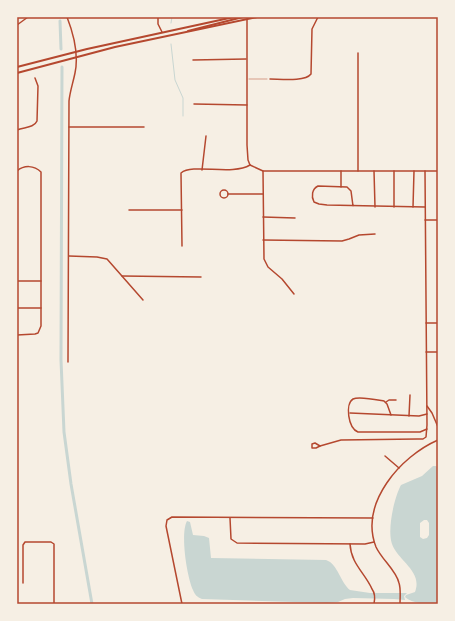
<svg xmlns="http://www.w3.org/2000/svg" width="455" height="621" font-family="Spectral,serif">
  <style>
    .water { fill: #c9d6d2; fill-rule: evenodd }
    .lines { fill: none; stroke-linecap: round; stroke-linejoin: round }
    .stream { stroke: #c9d6d2; stroke-width: 1 }
    .canal { stroke: #c9d6d2; stroke-width: 3 }
    .path { stroke: #b5482f; stroke-width: 0.5 }
    .minor { stroke: #b5482f; stroke-width: 1.5 }
    .primary { stroke: #b5482f; stroke-width: 2 }
    .neatline { fill: none; stroke: #b5482f; stroke-width: 1.5 }
  </style>
  <rect width="100%" height="100%" fill="#f6efe4"/>
  <g class="water">
    <path d="M433,466H436L438,468V604C428,604 412,604 405,597L406,595L415,592C423,571 398,561 392,544C387,530 394,498 401,485L422,476ZM424,520H427L429,523V535L427,538L423,539L420,537V523Z"/>
    <path d="M187,521L190,522L193,535L204,536L209,538L211,558L326,560C338,564 340,582 350,590L370,593H407L404,596L405,600L394,599L353,598L345,599L338,602L327,603L202,599C197,597 195,595 193,590C187,577 180,534 187,521Z"/>
  </g>
  <g class="lines">
    <g class="stream">
      <polyline points="171,23 172,17"/>
      <polyline points="171,44 175,80 183,98 183,116"/>
    </g>
    <g class="canal">
      <polyline points="60,21 61,49"/>
      <polyline points="62,67 61,360 64,432 71,484 92,604"/>
    </g>
    <polyline class="path" points="249,79 267,79"/>
    <g class="minor">
      <path d="M67,17C74,35 79,54 75,73C73,83 70,91 69,101L68,362"/>
      <polyline points="158,17 158,24 162,32"/>
      <polyline points="247,19 247,145 248,160 250,165"/>
      <polyline points="17,25 28,17"/>
      <polyline points="358,53 358,171"/>
      <polyline points="193,60 246,59"/>
      <path d="M270,79C280,79 305,82 311,74L312,29L318,17"/>
      <polyline points="194,104 247,105"/>
      <polyline points="69,127 144,127"/>
      <path d="M17,130C24,127 34,128 37,121L38,86L35,78"/>
      <polyline points="250,165 263,171 438,171"/>
      <polyline points="202,170 206,136"/>
      <path d="M17,171C24,165 34,165 41,172V326L38,333L35,334L17,335"/>
      <polyline points="263,171 264,259 268,267 282,279 294,294"/>
      <polyline points="341,171 341,187"/>
      <polyline points="374,171 375,207"/>
      <polyline points="394,171 394,207"/>
      <circle cx="224" cy="194" r="4"/>
      <polyline points="228,194 263,194"/>
      <path d="M353,206L351,191L347,187L318,186C312,189 311,196 314,202L319,204L327,205L425,207"/>
      <polyline points="413,207 414,171"/>
      <polyline points="129,210 182,210"/>
      <polyline points="263,217 295,218"/>
      <polyline points="425,220 438,220"/>
      <polyline points="263,240 342,241 349,239 359,235 375,234"/>
      <path d="M182,246L181,173C193,163 232,176 250,165"/>
      <polyline points="69,256 97,257 107,259 143,300"/>
      <polyline points="122,276 201,277"/>
      <polyline points="17,281 41,281"/>
      <polyline points="17,308 41,308"/>
      <polyline points="426,323 438,323"/>
      <polyline points="426,352 438,352"/>
      <polyline points="386,402 389,400 396,400"/>
      <polyline points="427,406 432,413 438,427"/>
      <polyline points="350,413 419,416 427,414"/>
      <path d="M391,415L387,404L384,401C378,400 359,396 353,399C345,404 348,428 358,432H420L427,429"/>
      <polyline points="409,416 410,395"/>
      <polygon points="315,443 320,446 316,448 312,448 312,444"/>
      <polyline points="320,446 341,440 417,439 423,439 426,437 427,425 425,171"/>
      <polyline points="385,456 399,468"/>
      <polyline points="230,518 231,539 237,543 365,544 374,542"/>
      <path d="M350,544C351,564 365,573 372,589C375,593 375,599 374,604"/>
      <polyline points="23,583 23,545 25,542 51,542 54,544 54,604"/>
      <polyline points="182,604 166,526 167,520 172,517 373,518"/>
      <path d="M400,604C400,597 401,589 399,583C396,570 382,560 376,547C359,503 401,456 438,440"/>
    </g>
    <g class="primary">
      <polyline points="188,31 243,17"/>
      <polyline points="17,67 87,49 234,17"/>
      <polyline points="17,73 115,47 257,17"/>
    </g>
  </g>
  <rect width="455" height="621" fill="none" stroke="#f6efe4" stroke-width="36"/>
  <rect x="18" y="18" width="419" height="585" class="neatline"/>
</svg>
